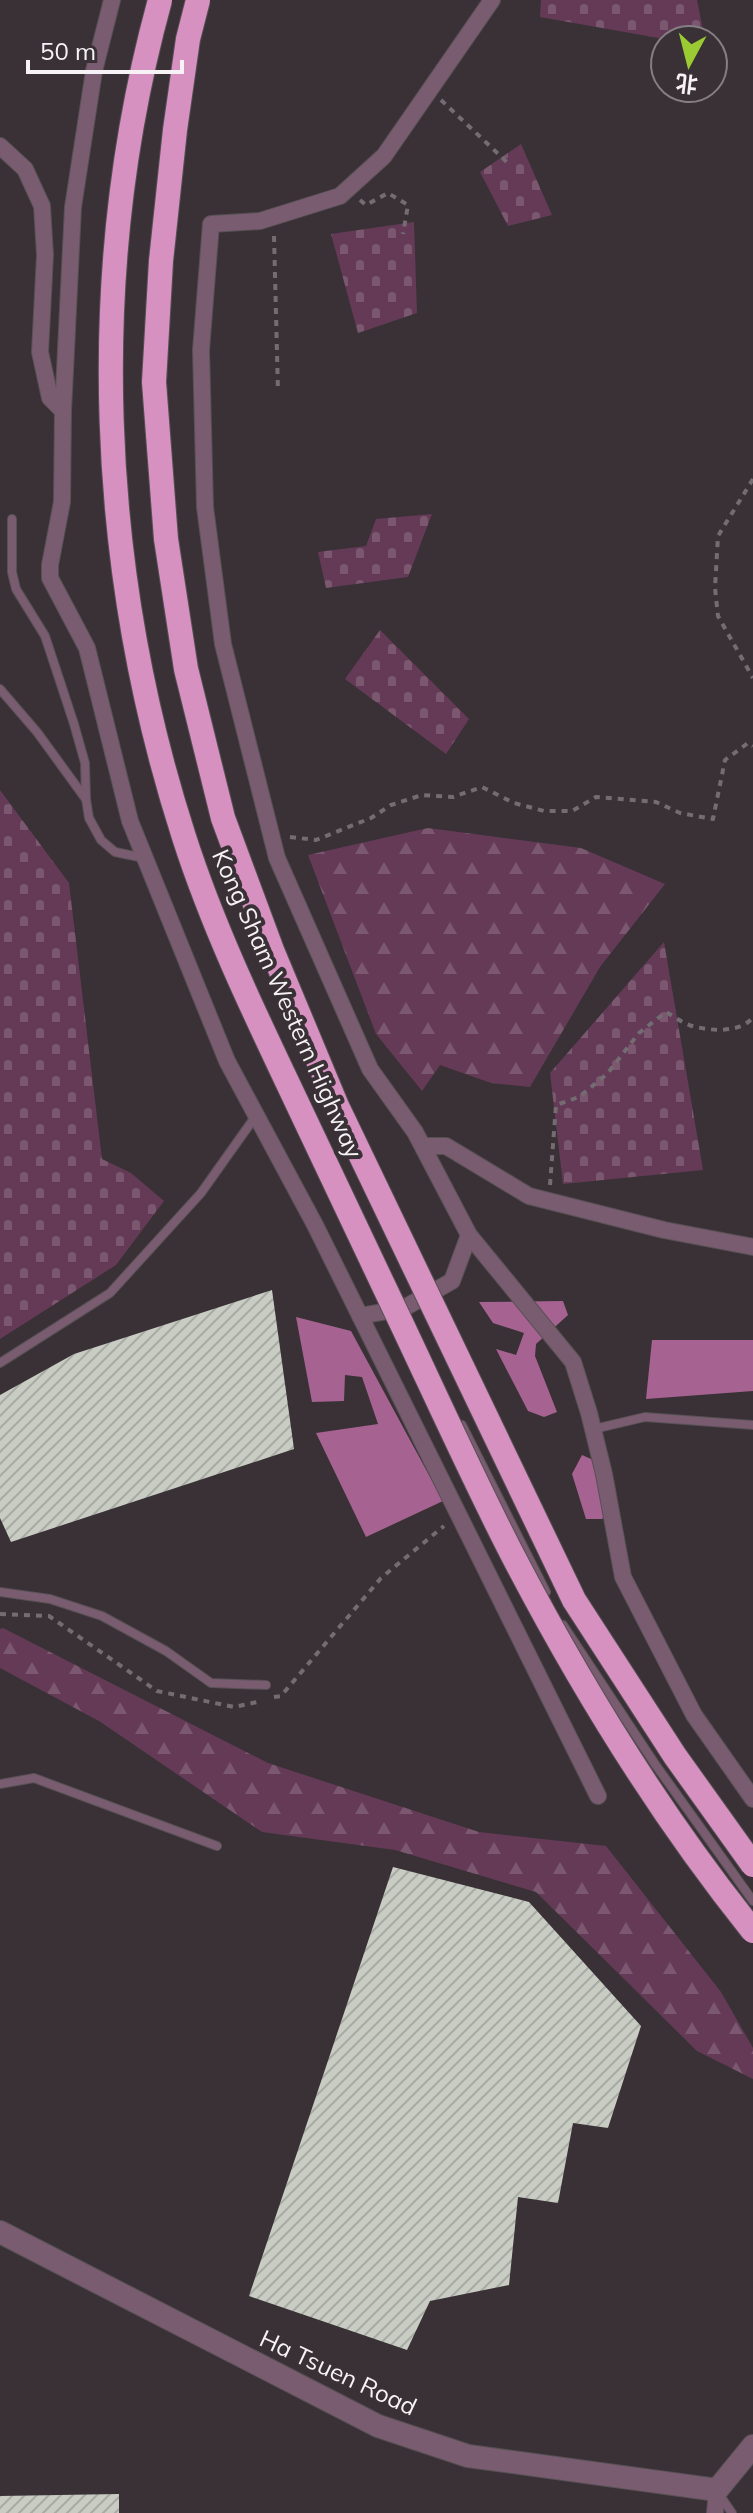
<svg xmlns="http://www.w3.org/2000/svg" width="753" height="2513" font-family="Mulish,'Noto Sans SC',sans-serif">
  <style>
    .forest { fill: url(#forest-firs) }
    .cemetery { fill: url(#cemetery-stones) }
    .water { fill: #a66391 }
    .building { fill: url(#building-hatch) }
    .lines { fill: none; stroke-linecap: round; stroke-linejoin: round }
    .service-casing { stroke: #575055; stroke-width: 10 }
    .minor-casing { stroke: #575055; stroke-width: 18 }
    .tertiary-casing { stroke: #575055; stroke-width: 24 }
    .path { stroke: #736c71; stroke-width: 4; stroke-dasharray: 6 6; stroke-linecap: butt }
    .service { stroke: #795c6f; stroke-width: 8 }
    .minor { stroke: #795c6f; stroke-width: 16 }
    .tertiary { stroke: #795c6f; stroke-width: 22 }
    .motorway-bridge-casing { stroke: #575055; stroke-width: 26; stroke-linecap: butt }
    .motorway-bridge { stroke: #d791c1; stroke-width: 24 }
    .labels { text-anchor: middle; stroke-width: 8; stroke-linejoin: round; paint-order: stroke }
    .street-label { font-size: 24px; fill: #f7f2f5; stroke: #393136 }
  </style>
  <defs>
    <pattern id="forest-firs" width="22" height="20" patternUnits="userSpaceOnUse" patternTransform="scale(2)"><rect width="22" height="20" fill="#643a57"/><path d="M5 1l3.5 6h-7zM16 11l3.5 6h-7z" fill="#7b5770"/></pattern>
    <pattern id="cemetery-stones" width="16" height="16" patternUnits="userSpaceOnUse" patternTransform="scale(2)"><rect width="16" height="16" fill="#643a57"/><path d="M2 7V4a2 2 0 0 1 4 0v3zM10 15v-3a2 2 0 0 1 4 0v3z" fill="#7b5770"/></pattern>
    <pattern id="building-hatch" width="6" height="6" patternUnits="userSpaceOnUse" patternTransform="scale(2)"><rect width="6" height="6" fill="#c8ccc3"/><path d="M-1 1l2-2M0 6l6-6M5 7l2-2" fill="none" stroke="#a8aba5"/></pattern>
  </defs>
  <rect width="100%" height="100%" fill="#393136"/>
  <g class="forest">
    <polygon points="428,828 581,848 665,884 600,967 530,1087 491,1083 440,1065 422,1091 376,1034 308,855"/>
    <polygon points="3,1628 268,1763 479,1832 606,1846 721,1992 753,2048 753,2079 697,2051 536,1892 395,1850 262,1832 99,1721 0,1668 0,1629"/>
  </g>
  <g class="cemetery">
    <polygon points="541,0 697,0 705,40 670,40 540,17"/>
    <polygon points="521,144 552,215 508,226 480,172"/>
    <polygon points="414,222 417,313 358,333 331,234"/>
    <polygon points="432,514 408,577 326,588 318,552 366,546 376,519"/>
    <polygon points="380,630 469,719 446,754 345,679"/>
    <polygon points="0,790 69,883 102,1159 131,1173 164,1201 116,1265 0,1339"/>
    <polygon points="664,942 703,1170 563,1184 550,1073"/>
  </g>
  <g class="water">
    <polygon points="563,1301 568,1315 536,1344 535,1356 557,1412 544,1417 528,1411 496,1349 516,1355 524,1333 493,1323 479,1302"/>
    <polygon points="296,1317 351,1331 443,1501 366,1537 316,1433 378,1424 362,1377 345,1375 344,1401 312,1402"/>
    <polygon points="652,1340 753,1340 753,1391 646,1399"/>
    <polygon points="582,1455 609,1467 618,1503 602,1519 586,1519 572,1474"/>
  </g>
  <g class="building">
    <polygon points="272,1290 294,1449 11,1542 0,1518 0,1395 74,1354"/>
    <polygon points="393,1867 529,1902 641,2026 608,2128 573,2123 558,2203 518,2197 509,2285 430,2301 407,2350 249,2296"/>
    <polygon points="119,2494 119,2513 0,2513 0,2496"/>
  </g>
  <g class="lines">
    <defs>
      <g id="service">
        <polyline points="12,519 12,572 16,589 45,636 74,724 85,763 86,799 89,818 101,840 115,852 144,858"/>
        <polyline points="0,689 37,732 85,798"/>
        <polyline points="0,1363 110,1293 201,1193 255,1117"/>
        <polyline points="462,1425 546,1592"/>
        <polyline points="594,1429 645,1417 753,1425"/>
        <polyline points="0,1592 50,1599 102,1616 166,1651 211,1683 266,1685"/>
        <polyline points="563,1625 655,1764 753,1901"/>
        <polyline points="0,1784 34,1778 217,1846"/>
        <polyline points="719,2494 732,2513"/>
      </g>
      <g id="minor">
        <polyline points="112,0 94,71 73,207 63,411 62,502 50,565 50,578 87,648 130,821 227,1061 315,1225 598,1796"/>
        <polyline points="492,0 384,156 340,196 260,221 211,224 201,350 205,507 223,644 277,858 370,1069 415,1132 469,1235 573,1362 589,1413 604,1474 623,1577 694,1715 753,1799"/>
        <polyline points="0,146 25,169 42,206 45,255 40,352 50,398 63,411"/>
        <polyline points="423,1146 446,1146 529,1196 664,1230 753,1247"/>
        <polyline points="360,1316 404,1308 452,1281 469,1235"/>
        <polyline points="715,2513 717,2490"/>
      </g>
      <polyline id="tertiary" points="0,2232 378,2426 468,2456 717,2490 753,2446"/>
    </defs>
    <use href="#service" class="service-casing"/>
    <use href="#minor" class="minor-casing"/>
    <use href="#tertiary" class="tertiary-casing"/>
    <g class="path">
      <polyline points="441,100 509,164"/>
      <polyline points="360,200 366,205 388,193 408,205 403,234"/>
      <polyline points="274,236 278,392"/>
      <polyline points="753,479 718,536 715,588 718,616 753,678"/>
      <polyline points="290,837 316,840 371,818 391,805 422,795 453,797 482,787 514,803 544,811 572,811 596,797 656,802 680,813 713,819 725,760 748,743 753,746"/>
      <path d="M550,1185L556,1105L579,1097L607,1074L639,1033L666,1012C673,1016 681,1022 689,1025C707,1031 741,1034 753,1017"/>
      <polyline points="0,1614 49,1616 157,1691 234,1707 262,1701"/>
      <polyline points="274,1697 281,1696 381,1578 444,1526"/>
    </g>
    <use href="#service" class="service"/>
    <use href="#minor" class="minor"/>
    <use href="#tertiary" class="tertiary"/>
    <defs>
      <g id="motorway-bridge">
        <path d="M160,0C85,272 98,570 184,837C212,924 251,1006 290,1088C326,1164 362,1240 398,1316C435,1394 471,1474 511,1552C580,1685 659,1814 753,1931"/>
        <polyline points="198,0 188,39 175,130 161,261 154,382 166,539 186,669 223,818 272,950 337,1106 574,1600 675,1756 753,1865"/>
      </g>
    </defs>
    <use href="#motorway-bridge" class="motorway-bridge-casing"/>
    <use href="#motorway-bridge" class="motorway-bridge"/>
  </g>
  <g class="labels">
    <g class="street-label">
      <text transform="translate(287 1004) rotate(66)" y="8">Kong Sham Western Highway</text>
      <text transform="translate(338 2373) rotate(25)" y="8">Ha Tsuen Road</text>
    </g>
  </g>
  <g transform="translate(689 64) rotate(187)"><circle r="38" fill="#393136" stroke="#857e82" stroke-width="2"/>
  <path d="M0-6L14 30L0 20L-14 30Z" fill="#9bcb33"/>
  <text y="-12" font-size="22" font-weight="bold" text-anchor="middle" fill="#f7f2f5">北</text>
  </g>
  <path d="M28 60v12h154v-12" fill="none" stroke="#f7f2f5" stroke-width="4"/>
  <text x="40" y="60" font-size="24" fill="#f7f2f5" stroke="#393136" stroke-width="6" paint-order="stroke">50 m</text>
</svg>
